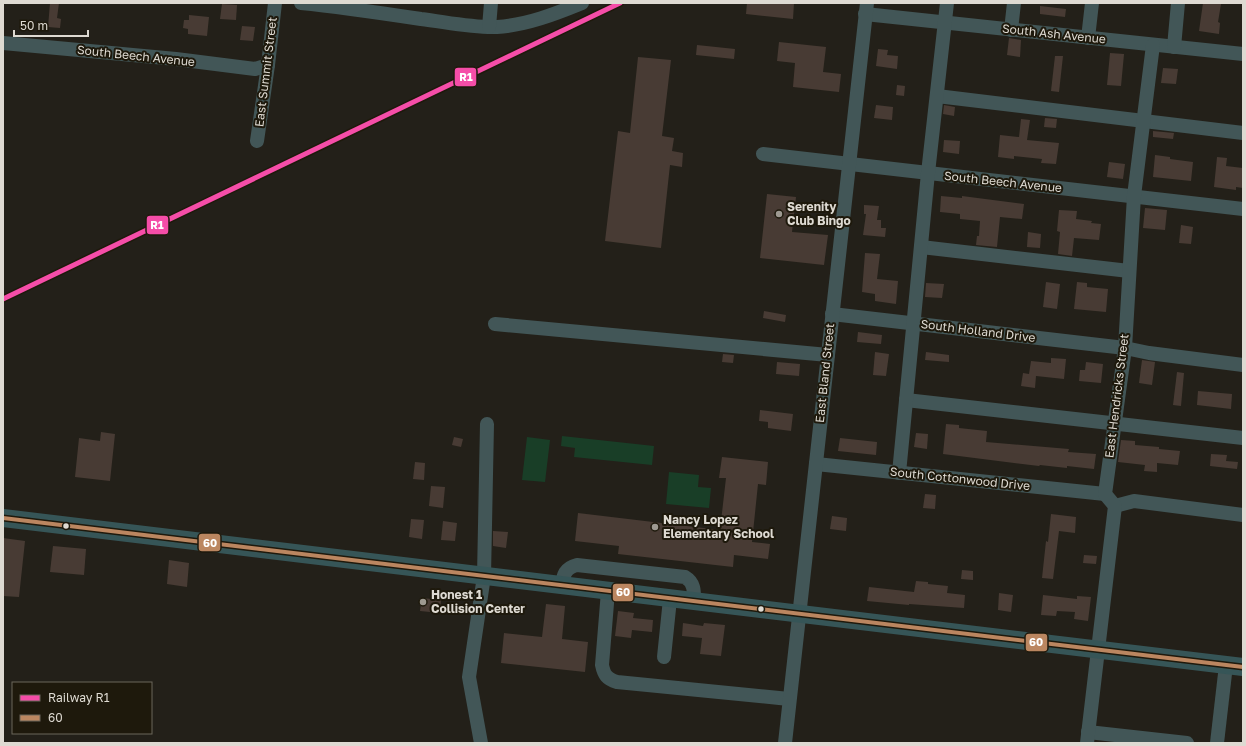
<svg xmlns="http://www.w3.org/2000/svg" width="1246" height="746" font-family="'Golos Text',sans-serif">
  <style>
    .green { fill: #193e27 }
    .building { fill: #483b34 }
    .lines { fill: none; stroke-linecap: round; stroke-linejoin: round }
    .minor { stroke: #425657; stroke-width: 14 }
    .major { stroke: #365557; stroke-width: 18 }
    .bus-1-casing { stroke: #1e190c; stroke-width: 7 }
    .bus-1 { stroke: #bb8660; stroke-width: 4 }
    .rail-1-casing { stroke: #1e190c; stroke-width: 8 }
    .rail-1 { stroke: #f54da8; stroke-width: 5 }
    .poi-dot { fill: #9d9991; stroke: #1e190c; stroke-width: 1.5 }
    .bus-dot { fill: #dedad2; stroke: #1e190c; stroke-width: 1.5 }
    .labels { text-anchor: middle; stroke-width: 4; stroke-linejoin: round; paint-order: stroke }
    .street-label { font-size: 12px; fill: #dedad2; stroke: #1e190c }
    .poi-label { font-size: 12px; font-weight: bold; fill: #dedad2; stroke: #1e190c; text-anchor: start }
    .line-badge { stroke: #1e190c; stroke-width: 1.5 }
    .badge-label { font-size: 11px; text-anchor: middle; font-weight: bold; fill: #fff }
  </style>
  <rect width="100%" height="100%" fill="#232019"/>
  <g class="green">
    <polygon points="562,436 654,446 652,465 574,457 575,448 561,446"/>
    <polygon points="527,437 550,440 545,482 522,480"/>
    <polygon points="669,472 699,475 698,487 711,488 709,508 666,504"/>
  </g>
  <g class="building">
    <polygon points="50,3 59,3 57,18 61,19 60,28 48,27"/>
    <polygon points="747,3 794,3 793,19 746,14"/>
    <polygon points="1203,3 1221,4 1218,22 1220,23 1219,34 1199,31"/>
    <polygon points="222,4 237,5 236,20 220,19"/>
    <polygon points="1040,6 1066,9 1065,17 1040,14"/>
    <polygon points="189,15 209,17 207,36 188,34 188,29 183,28 184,20 189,20"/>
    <polygon points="242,26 255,27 253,41 240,40"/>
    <polygon points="1009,38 1021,40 1020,57 1007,55"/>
    <polygon points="779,42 826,47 823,72 841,74 839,92 793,87 795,63 777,61"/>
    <polygon points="697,45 735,49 734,59 696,55"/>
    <polygon points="878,49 888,50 887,55 898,56 897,69 876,66"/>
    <polygon points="1110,53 1124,54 1121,86 1107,85"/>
    <polygon points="1055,56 1063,56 1059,92 1051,91"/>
    <polygon points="638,57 671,60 662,136 674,138 672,151 683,153 682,167 670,165 661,248 605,241 618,131 630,133"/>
    <polygon points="1163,68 1178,69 1176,84 1161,83"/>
    <polygon points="897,85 905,86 904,96 896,95"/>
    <polygon points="876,105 893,107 892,120 874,118"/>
    <polygon points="944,105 955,107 954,116 943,114"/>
    <polygon points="1045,118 1057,119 1056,128 1044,127"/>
    <polygon points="1021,119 1030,120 1027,140 1059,143 1056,164 1041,163 1042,159 1014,156 1014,159 998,157 1000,135 1019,137"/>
    <polygon points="1153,131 1174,133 1173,139 1153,137"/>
    <polygon points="944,140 960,141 959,154 943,152"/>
    <polygon points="1155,155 1170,157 1170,159 1193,162 1191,181 1153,177"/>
    <polygon points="1217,157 1227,158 1226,166 1243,168 1243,188 1236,187 1236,190 1214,187"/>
    <polygon points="1109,162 1125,164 1123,179 1107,177"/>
    <polygon points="767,194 796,197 792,232 828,235 824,265 760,258"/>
    <polygon points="941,196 962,198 962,196 1024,204 1022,219 1000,217 997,247 976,245 977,236 979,236 980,221 960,219 960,214 940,212"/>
    <polygon points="864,205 879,206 877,220 881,220 881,228 886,228 885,237 863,235 866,214 864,214"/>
    <polygon points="1145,208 1167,210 1165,230 1143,228"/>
    <polygon points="1059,210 1077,211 1076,219 1092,221 1091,223 1101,224 1099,240 1074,238 1072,256 1058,254 1060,232 1057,231"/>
    <polygon points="1181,225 1193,227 1191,244 1179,243"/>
    <polygon points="1028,232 1041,234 1040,248 1027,247"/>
    <polygon points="865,253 880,254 877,279 898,281 896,304 875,301 875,294 862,292"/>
    <polygon points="1046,282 1060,284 1057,309 1043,307"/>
    <polygon points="1077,282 1087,283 1087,287 1108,289 1106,312 1074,309"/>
    <polygon points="926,283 944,284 942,298 925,297"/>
    <polygon points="764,311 786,315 785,322 763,318"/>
    <polygon points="858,332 882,335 881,344 857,342"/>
    <polygon points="875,352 889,354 886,376 873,375"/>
    <polygon points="926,352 949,355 949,362 925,360"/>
    <polygon points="723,354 734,355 733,363 722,362"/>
    <polygon points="1051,358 1066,359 1064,379 1036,376 1035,388 1021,386 1023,373 1029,374 1031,361 1051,363"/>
    <polygon points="1142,360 1155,362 1152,385 1139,383"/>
    <polygon points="777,362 800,364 799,376 776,374"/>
    <polygon points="1086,362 1103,364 1101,383 1079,381 1080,370 1085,370"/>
    <polygon points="1177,372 1184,373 1181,406 1173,405"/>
    <polygon points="1198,391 1232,394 1231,409 1197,405"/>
    <polygon points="760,410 793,414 791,431 768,428 768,422 759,421"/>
    <polygon points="946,424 959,425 959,428 987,431 986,442 1069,449 1068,452 1096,454 1094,469 1067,466 1067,468 1040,465 1039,466 943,454"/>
    <polygon points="101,432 115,434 110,481 75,477 79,438 100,441"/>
    <polygon points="916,433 928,434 927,449 914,447"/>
    <polygon points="454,437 463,439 461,447 452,445"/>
    <polygon points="840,438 877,442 876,455 838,451"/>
    <polygon points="1121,440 1135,441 1135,445 1159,447 1159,449 1180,451 1178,465 1157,463 1157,472 1144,471 1145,465 1118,462"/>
    <polygon points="1211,454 1227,455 1226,461 1238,462 1237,469 1210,466"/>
    <polygon points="722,457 768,462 766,485 758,484 752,542 770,544 768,559 734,555 733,567 618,554 619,546 575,541 578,513 720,530 726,478 719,478"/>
    <polygon points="415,462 425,463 424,480 413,479"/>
    <polygon points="431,486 445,487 443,508 429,506"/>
    <polygon points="925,494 936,495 935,509 923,508"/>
    <polygon points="1051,514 1076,517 1075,533 1059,531 1053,579 1042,578 1046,541 1048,542"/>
    <polygon points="832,516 847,518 846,531 830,529"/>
    <polygon points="411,519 424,520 422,539 409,537"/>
    <polygon points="443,521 457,523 455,541 441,540"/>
    <polygon points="493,531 508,532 506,548 493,546"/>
    <polygon points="3,538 25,541 19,597 3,596 4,558 3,557"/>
    <polygon points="53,546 86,549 84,575 50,572"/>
    <polygon points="1084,555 1097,556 1096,564 1083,563"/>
    <polygon points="169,560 189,563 187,587 167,584"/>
    <polygon points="962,570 973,571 973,580 961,579"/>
    <polygon points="916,581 928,582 928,584 948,586 947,593 965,595 964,608 909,604 909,605 867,601 869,587 914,592"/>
    <polygon points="999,593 1013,595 1011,612 998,610"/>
    <polygon points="1043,595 1077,599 1077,596 1091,597 1088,621 1074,619 1075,612 1057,611 1056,616 1041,615"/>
    <polygon points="422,598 441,600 440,613 420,611"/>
    <polygon points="546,604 565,606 562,639 588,642 585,672 501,663 504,633 542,637"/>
    <polygon points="618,611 634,613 633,618 653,620 652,632 632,630 631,638 615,636"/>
    <polygon points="683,623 703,626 704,623 725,625 721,656 700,654 702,638 682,636"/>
  </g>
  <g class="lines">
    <g class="minor">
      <path d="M301,3C341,7 381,13 421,19C446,22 472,28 497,27C527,25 555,14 582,3"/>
      <polyline points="865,14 1243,54"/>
      <polyline points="489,27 491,3"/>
      <polyline points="1011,30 1014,3"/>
      <polyline points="1088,38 1092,3"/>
      <polyline points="3,43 176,59 255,69 268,65"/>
      <polyline points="1174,47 1178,3"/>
      <polyline points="937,96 1243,133"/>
      <polyline points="257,141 268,65 275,3"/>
      <polyline points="763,154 1243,209"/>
      <polyline points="921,247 1129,271"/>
      <polyline points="832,314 1125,348 1149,353 1243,365"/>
      <polyline points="495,324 828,355"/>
      <polyline points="906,400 1243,438"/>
      <polyline points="816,464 1105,494"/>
      <polyline points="899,473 928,173 947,3"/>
      <polyline points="1115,506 1134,501 1243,515"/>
      <path d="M562,586C563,575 565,568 577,565L685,577C695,583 694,592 694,602"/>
      <path d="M608,591L602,665C604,675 607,679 617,682L789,699"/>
      <polyline points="664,657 670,599"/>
      <polyline points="1088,732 1187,743"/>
      <polyline points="481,743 469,677 484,576 487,424"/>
      <polyline points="785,743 867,3"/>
      <polyline points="1087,743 1115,506 1105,494 1125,348 1134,196 1153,45"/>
      <polyline points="1217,743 1226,665"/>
    </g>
    <polyline class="major" points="3,518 1243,667"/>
    <defs>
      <polyline id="bus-1" points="3,518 1243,667"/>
    </defs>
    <use href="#bus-1" class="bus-1-casing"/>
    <use href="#bus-1" class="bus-1"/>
    <defs>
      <polyline id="rail-1" points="3,299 620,3"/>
    </defs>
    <use href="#rail-1" class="rail-1-casing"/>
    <use href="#rail-1" class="rail-1"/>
  </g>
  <g class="poi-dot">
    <circle cx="779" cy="214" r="4"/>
    <circle cx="655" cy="527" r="4"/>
    <circle cx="423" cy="602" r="4"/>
  </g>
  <g class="bus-dot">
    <circle cx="66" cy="526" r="3.5"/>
    <circle cx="761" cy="609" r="3.5"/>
  </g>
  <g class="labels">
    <g class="street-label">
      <text transform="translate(1054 34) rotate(6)" y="4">South Ash Avenue</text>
      <text transform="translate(136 56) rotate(6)" y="4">South Beech Avenue</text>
      <text transform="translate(266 72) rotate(-83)" y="4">East Summit Street</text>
      <text transform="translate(1003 182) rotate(6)" y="4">South Beech Avenue</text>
      <text transform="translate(978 331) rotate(7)" y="4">South Holland Drive</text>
      <text transform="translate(825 373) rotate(-84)" y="4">East Bland Street</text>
      <text transform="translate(1117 396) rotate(-83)" y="4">East Hendricks Street</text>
      <text transform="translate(960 479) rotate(6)" y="4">South Cottonwood Drive</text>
    </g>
    <g class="poi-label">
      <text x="787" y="211">Serenity<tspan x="787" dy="14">Club Bingo</tspan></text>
      <text x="663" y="524">Nancy Lopez<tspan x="663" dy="14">Elementary School</tspan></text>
      <text x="431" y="599">Honest 1<tspan x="431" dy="14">Collision Center</tspan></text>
    </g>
  </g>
  <g class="line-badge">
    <rect x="454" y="67" width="23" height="20" rx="4" fill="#f54da8"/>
    <rect x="146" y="215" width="23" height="20" rx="4" fill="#f54da8"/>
    <rect x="198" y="533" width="23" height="19" rx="4" fill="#bb8660"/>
    <rect x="612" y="583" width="22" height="19" rx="4" fill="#bb8660"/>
    <rect x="1025" y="633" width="23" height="19" rx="4" fill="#bb8660"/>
  </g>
  <g class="badge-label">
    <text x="466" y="81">R1</text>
    <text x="157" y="229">R1</text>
    <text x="210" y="547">60</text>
    <text x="623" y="596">60</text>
    <text x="1036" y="646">60</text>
  </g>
  <rect width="1246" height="746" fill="none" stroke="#dedad2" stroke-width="8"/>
  <rect x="12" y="682" width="140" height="52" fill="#1e190c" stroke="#6b665b"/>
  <rect x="20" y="695" width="20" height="6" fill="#f54da8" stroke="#6b665b"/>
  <text x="48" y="702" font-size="12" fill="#dedad2">Railway R1</text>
  <rect x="20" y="715" width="20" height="6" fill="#bb8660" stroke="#6b665b"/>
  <text x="48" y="722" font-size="12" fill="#dedad2">60</text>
  <path d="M14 30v6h74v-6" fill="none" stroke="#dedad2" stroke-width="2"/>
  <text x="20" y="30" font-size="12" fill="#dedad2" stroke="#1e190c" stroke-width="3" paint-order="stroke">50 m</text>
</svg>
